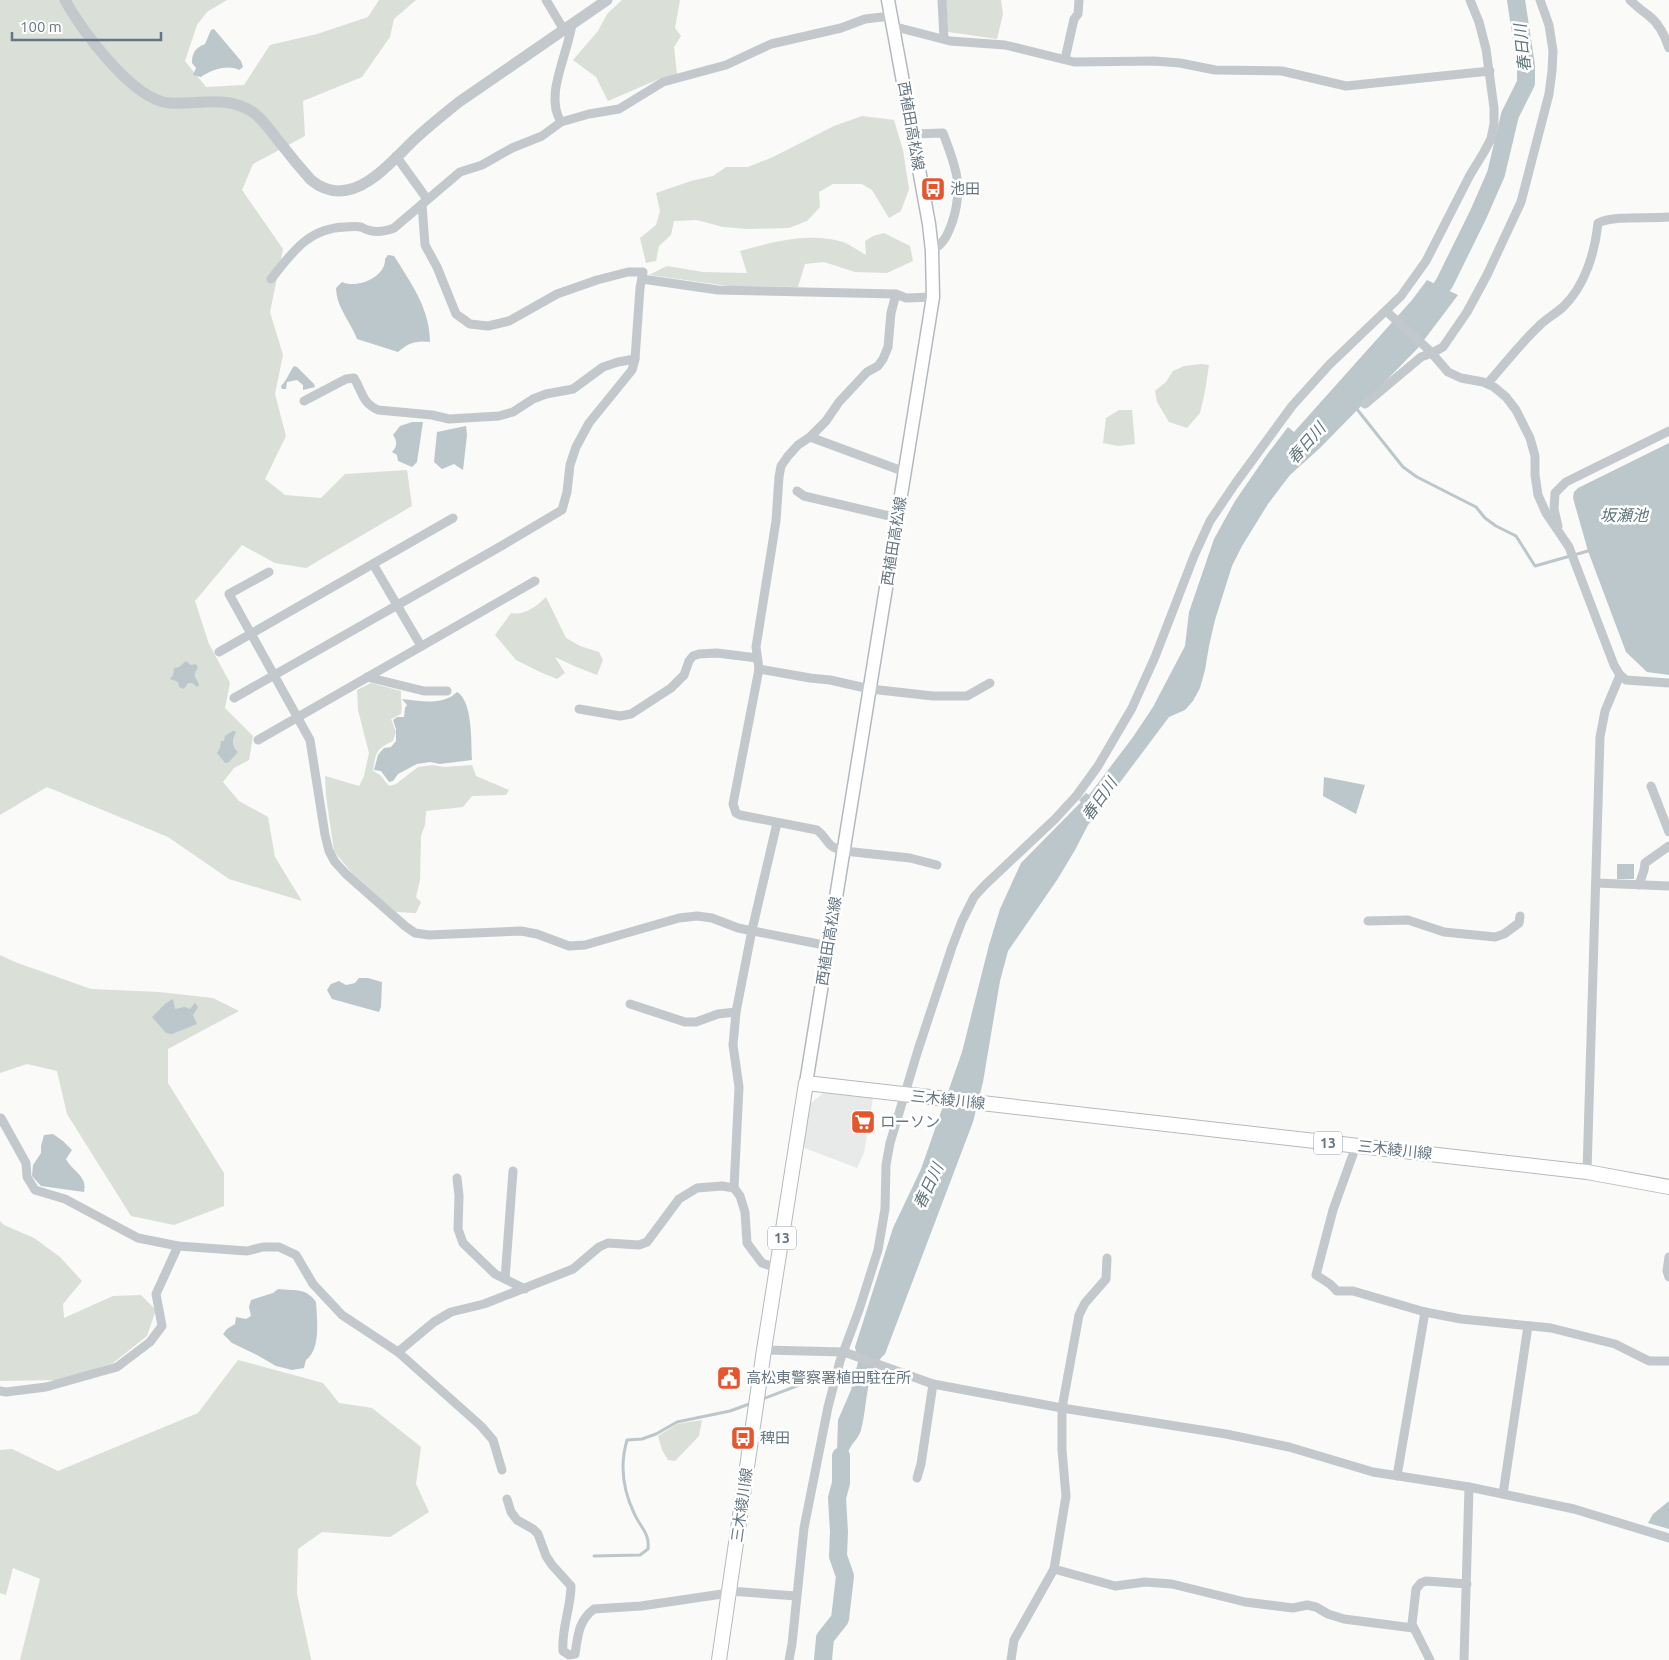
<svg xmlns="http://www.w3.org/2000/svg" width="1669" height="1660" font-family="Ubuntu,'Noto Sans JP',sans-serif">
  <style>
    .built { fill: #e8e9e9 }
    .green { fill: #dadfd7 }
    .water { fill: #bbc7cb }
    .lines { fill: none; stroke-linecap: round; stroke-linejoin: round }
    .stream { stroke: #bbc7cb; stroke-width: 3 }
    .river { stroke: #bbc7cb; stroke-width: 18 }
    .secondary-casing { stroke: #b3babf; stroke-width: 15 }
    .primary-casing { stroke: #b5babe; stroke-width: 16 }
    .minor { stroke: #c3c8cc; stroke-width: 9 }
    .tertiary { stroke: #c3c8cc; stroke-width: 11 }
    .secondary { stroke: #fff; stroke-width: 12 }
    .primary { stroke: #fff; stroke-width: 14 }
    .labels { text-anchor: middle; stroke-width: 5; stroke-linejoin: round; paint-order: stroke }
    .shield { fill: #fff; stroke: #939fa8; stroke-width: 1 }
    .shield-label { font-size: 14px; font-weight: bold; fill: #657683 }
    .street-label { font-size: 15px; fill: #657683; stroke: #fff }
    .poi-label { font-size: 15px; fill: #657683; stroke: #fff; text-anchor: start }
    .water-label { font-size: 16px; font-style: italic; fill: #60757c; stroke: #fff }
  </style>
  <rect width="100%" height="100%" fill="#fafaf8"/>
  <polygon class="built" points="823,1093 873,1098 864,1153 857,1168 802,1147 809,1105"/>
  <g class="green">
    <polygon points="0,0 227,0 207,12 197,25 185,61 206,87 244,85 270,45 317,34 368,17 379,0 416,0 394,19 390,37 362,77 303,101 305,136 253,164 242,190 283,249 270,312 283,355 275,394 286,436 265,479 285,495 321,498 345,474 407,470 412,506 306,568 275,563 242,545 195,601 209,644 230,683 225,708 253,736 249,760 234,768 223,782 239,801 268,817 275,857 302,901 229,879 168,837 47,787 0,815"/>
    <polygon points="622,0 680,0 675,28 681,36 674,47 677,74 659,79 608,101 596,77 573,60 598,31 607,14"/>
    <polygon points="946,0 1001,0 1003,14 997,39 948,32"/>
    <polygon points="862,116 894,120 903,150 909,189 901,211 889,218 872,190 862,184 833,184 819,192 820,207 807,221 789,228 748,229 723,227 697,220 674,221 671,235 659,246 656,261 646,263 640,238 656,225 660,211 656,193 691,181 713,176 726,167 748,167 773,157 834,126"/>
    <path d="M884,233L910,246L913,261L887,273L855,272L824,262L805,264L798,287L728,286L649,275L667,266L703,272L747,273L740,251C773,242 808,232 843,242C851,245 859,251 866,255L865,241L873,236Z"/>
    <polygon points="1201,364 1209,365 1205,391 1200,413 1187,428 1169,422 1157,402 1155,391 1166,382 1173,371 1184,366"/>
    <polygon points="1119,410 1132,410 1135,444 1118,446 1103,443 1106,418"/>
    <path d="M546,597L566,638L580,646L599,652L603,660L597,675L574,666L555,657L565,673L557,679L540,672L516,660L495,635L511,613C524,616 537,606 546,597Z"/>
    <path d="M371,683L401,691C400,699 403,706 401,714L391,719L396,732L393,741C376,749 376,752 373,771L380,775L389,786L396,784L418,767L433,765L444,767L472,765L476,776L509,790L506,795L472,796L463,807L426,811L425,825L421,836L420,880L416,897L421,902L416,913L396,912L351,872L334,851L326,796L325,776L359,786L364,776L369,753L358,710L357,690Z"/>
    <polygon points="0,955 15,962 91,989 159,992 213,998 239,1011 168,1049 168,1083 224,1173 224,1206 174,1225 131,1216 67,1114 57,1071 27,1064 0,1073"/>
    <polygon points="0,1221 4,1225 34,1238 60,1257 82,1281 63,1304 64,1318 113,1296 141,1295 156,1310 147,1336 113,1363 61,1380 0,1381"/>
    <polygon points="238,1360 323,1383 339,1403 372,1408 421,1447 416,1484 429,1512 390,1537 322,1532 298,1549 297,1594 311,1659 312,1660 20,1660 40,1579 13,1568 6,1595 0,1593 0,1450 12,1449 58,1471 198,1413"/>
    <polygon points="702,1420 699,1436 675,1461 668,1460 662,1450 658,1436 677,1424"/>
  </g>
  <g class="water">
    <path d="M214,29L241,61L243,67L239,70C227,64 211,70 201,77L193,75L196,68L192,63C192,53 195,48 205,44L211,30Z"/>
    <path d="M388,255L394,256C411,283 430,309 430,342C416,340 408,343 398,352L357,339C350,320 337,309 336,288L342,282C357,289 386,277 385,259Z"/>
    <path d="M1427,280L1458,295L1418,348L1320,448L1290,475L1268,504L1242,546L1232,566L1215,620L1209,646L1205,670L1200,688L1193,701L1185,710L1169,717L1088,825L1075,850L1057,880L1008,951L1000,981L983,1082L973,1122L885,1354C864,1372 868,1406 861,1430C859,1438 852,1443 849,1450C844,1459 844,1472 839,1483L837,1451L838,1420L851,1390L858,1362L855,1347L893,1228L921,1169L962,1052L989,945L1000,909L1021,863L1081,802L1079,800L1086,793L1089,795L1133,737L1153,707L1185,646L1189,612L1214,539L1235,501L1266,456L1288,427L1294,432L1412,300Z"/>
    <path d="M294,366L297,367L314,384L315,387L303,390V385L297,380L287,382L286,389H282L281,386C287,380 289,373 294,366Z"/>
    <path d="M412,422H423L417,462L412,467L398,461L397,455L392,452C398,446 397,441 393,435L400,426Z"/>
    <polygon points="466,426 467,435 463,470 454,464 442,469 434,462 437,432"/>
    <polygon points="1669,443 1669,675 1647,672 1626,652 1588,551 1573,498 1574,492 1578,488"/>
    <path d="M186,661L191,665L196,664L198,668C191,677 197,677 199,685L197,687L192,683H188L184,689L179,687L178,682L170,679L173,675L174,668L179,667Z"/>
    <path d="M457,692C473,701 471,743 472,760L440,764L430,762L417,764L398,774L393,781L389,782L381,771L374,770L378,755L384,748L391,747L396,741V729L393,720L397,717H404L405,708L407,705L402,699C420,701 443,706 457,692Z"/>
    <path d="M233,731L236,732C232,740 231,746 238,752L229,762L225,763L217,753L220,748L221,741H224L225,736Z"/>
    <polygon points="1324,777 1365,785 1356,814 1323,796"/>
    <rect x="1617" y="864" width="17" height="15"/>
    <polygon points="359,978 368,978 382,982 381,1007 379,1012 332,999 327,990 331,984 339,981 346,985 355,983"/>
    <path d="M173,999L175,1009L185,1007L190,1009L195,1003L198,1007L193,1015L197,1024L172,1034L166,1033L152,1017C159,1011 164,1003 173,999Z"/>
    <path d="M53,1134L63,1141L72,1150L66,1159C72,1171 88,1176 84,1192L41,1186L32,1176L33,1165L41,1153V1146L44,1135Z"/>
    <path d="M278,1289C294,1291 306,1287 316,1302C317,1319 321,1349 306,1360L304,1368L292,1370L276,1366L257,1355L232,1343L223,1334L227,1329L235,1324L236,1317L246,1319L251,1316L249,1307L251,1300L273,1293Z"/>
    <polygon points="1669,1501 1669,1529 1648,1523 1653,1514"/>
  </g>
  <g class="lines">
    <g class="stream">
      <polyline points="1356,408 1403,467 1417,477 1476,507 1485,518 1496,526 1516,536 1535,566 1588,551"/>
      <polyline points="760,1400 823,1376 857,1374"/>
      <path d="M594,1556L640,1555L648,1549C650,1533 640,1527 634,1513C623,1490 620,1464 627,1440L642,1439L656,1434L677,1422L730,1411L752,1403"/>
    </g>
    <g class="river">
      <polyline points="1429,307 1445,282 1478,215 1496,174 1510,115 1526,83 1526,66 1516,0"/>
      <polyline points="823,1660 825,1638 840,1619 845,1576 838,1556 839,1532 837,1498 841,1483 841,1456"/>
    </g>
    <defs>
      <polyline id="secondary" points="806,1083 933,297 932,251 929,224 888,0"/>
      <polyline id="primary" points="719,1660 764,1350 806,1083 1587,1172 1669,1187"/>
    </defs>
    <use href="#secondary" class="secondary-casing"/>
    <use href="#primary" class="primary-casing"/>
    <g class="minor">
      <polyline points="546,0 564,30"/>
      <polyline points="942,0 944,39"/>
      <path d="M1630,0C1636,6 1641,10 1648,15C1659,23 1665,36 1669,48"/>
      <polyline points="892,26 950,41 1005,45 1074,62 1154,61 1180,63 1215,70 1282,71 1346,86 1490,71"/>
      <polyline points="1065,59 1074,19 1078,14 1079,0"/>
      <path d="M561,122C548,101 559,74 565,52C568,43 570,34 572,25"/>
      <path d="M913,134L943,133C956,167 964,187 952,223C947,236 944,243 932,251"/>
      <polyline points="396,156 427,199"/>
      <path d="M271,279C292,253 308,228 345,227C349,227 356,226 361,227C362,227 366,230 368,230C376,233 386,231 394,228L460,172L482,165L512,148L542,136L561,122L589,114L619,109L663,82L726,65L771,44L841,28L865,19L891,16"/>
      <polyline points="642,279 718,290 896,294 906,298 933,297"/>
      <path d="M896,294L891,313L888,347L883,359L878,366L867,372L839,402L826,421L810,437L798,445L788,456L781,466L779,477L776,521L756,647L759,669L733,804L736,813L740,815L817,830C830,840 824,846 844,851L910,858L937,865"/>
      <polyline points="1386,311 1429,350 1448,372 1461,378 1483,382 1494,387 1506,397 1516,410 1530,438 1535,456 1535,475 1538,495 1546,513 1569,547 1614,665 1620,675 1626,680 1669,683"/>
      <path d="M1487,384C1504,365 1520,344 1539,326C1546,319 1555,314 1563,307C1585,286 1595,252 1598,223C1616,215 1648,219 1669,217"/>
      <path d="M304,401L346,379L354,378C363,392 361,402 378,410L432,415L449,419L499,416L513,412L533,399L546,394L573,389L603,367L618,362L635,359"/>
      <polyline points="1365,404 1421,357 1432,353 1443,347 1467,312 1487,275 1521,202 1549,94 1552,71 1553,51 1549,25 1540,0"/>
      <polyline points="810,437 905,472"/>
      <polyline points="797,491 804,496 898,518"/>
      <polyline points="1558,526 1554,509 1555,493 1566,482 1669,431"/>
      <polyline points="373,564 421,646"/>
      <polyline points="269,572 229,594 310,740 325,835 329,851 335,862 346,874 405,926 415,933 429,935 521,931 537,934 569,946 585,945 679,918 697,916 712,918 738,928 829,946"/>
      <polyline points="219,652 453,518"/>
      <polyline points="759,669 810,678 830,680 870,689 933,696 967,696 990,683"/>
      <polyline points="367,677 424,691 447,691"/>
      <polyline points="234,698 503,545 562,510 567,492 570,465 576,447 589,423 632,370 635,359 640,288 643,272 628,272 597,280 557,294 509,321 488,326 470,324 456,314 437,267 425,245 422,204"/>
      <polyline points="579,709 620,716 631,714 671,688 684,675 689,661 693,656 699,654 717,653 757,658"/>
      <polyline points="258,740 535,581"/>
      <polyline points="1651,786 1669,832"/>
      <polyline points="1596,883 1669,886"/>
      <polyline points="1639,885 1644,870 1645,863 1669,846"/>
      <polyline points="1368,921 1408,920 1444,932 1495,937 1504,934 1519,923 1520,916"/>
      <polyline points="630,1004 685,1022 696,1022 718,1014 736,1012"/>
      <polyline points="1,1118 26,1163 27,1177 35,1190 65,1199 138,1238 178,1246 247,1251 263,1247 279,1247 296,1255 313,1284 342,1315 398,1352 481,1426 493,1440 502,1470"/>
      <polyline points="1356,1146 1333,1210 1316,1275 1330,1284 1337,1291 1353,1291 1425,1312 1461,1319 1551,1328 1615,1344 1649,1361 1669,1361"/>
      <polyline points="1587,1172 1600,737 1605,711 1620,675"/>
      <polyline points="457,1178 459,1196 458,1229 463,1243 495,1274 525,1289"/>
      <polyline points="734,1188 739,1087 733,1045 736,1012 752,930 777,823"/>
      <polyline points="1669,1257 1667,1271 1669,1277"/>
      <polyline points="505,1279 513,1171"/>
      <polyline points="764,1350 844,1352 933,1384 1062,1408 1226,1434 1289,1447 1373,1472 1469,1487 1574,1509 1669,1538"/>
      <polyline points="398,1352 434,1322 451,1312 484,1304 573,1269 599,1247 608,1243 639,1245 647,1242 679,1199 697,1188 722,1186 734,1188 740,1196 745,1212 747,1243 762,1263 777,1268"/>
      <polyline points="0,1391 6,1392 46,1387 117,1367 150,1342 162,1326 156,1294 178,1246"/>
      <polyline points="1397,1476 1425,1312"/>
      <polyline points="917,1478 921,1464 933,1384"/>
      <polyline points="1503,1494 1528,1326"/>
      <path d="M507,1499L511,1512L517,1520L533,1529L538,1534L546,1556L552,1565L571,1586C571,1608 561,1629 563,1651L569,1655L575,1654C578,1636 578,1621 594,1609L641,1606L729,1593"/>
      <polyline points="1054,1569 1115,1586 1145,1582 1172,1584 1245,1602 1293,1608 1307,1605 1316,1607 1328,1614 1344,1619 1413,1628"/>
      <polyline points="729,1591 796,1596"/>
      <polyline points="789,1660 792,1644 804,1528 828,1407 840,1361 859,1310 878,1250 885,1209 886,1165 890,1143 918,1050 952,947 962,921 974,897 985,885 1055,819 1077,795 1098,766 1132,708 1155,657 1194,556 1210,521 1235,484 1292,406 1329,365 1401,296 1426,261 1470,175 1484,152 1491,139 1494,124 1494,108 1486,49 1479,22 1470,0"/>
      <polyline points="1011,1660 1014,1640 1054,1569 1066,1496 1062,1450 1062,1408 1079,1315 1085,1303 1106,1279 1107,1258"/>
      <polyline points="1430,1660 1412,1624 1416,1589 1421,1583 1426,1581 1467,1584"/>
      <polyline points="1464,1660 1469,1487"/>
    </g>
    <path class="tertiary" d="M65,0C81,30 133,100 169,103C199,105 227,94 254,113C265,121 273,135 282,145C291,157 301,169 311,180C322,189 333,193 347,190C372,186 397,156 415,139C429,126 444,114 459,102L607,0"/>
    <use href="#secondary" class="secondary"/>
    <use href="#primary" class="primary"/>
  </g>
  <defs>
    <symbol id="bus-square" viewBox="-11 -11 22 22"><rect x="-9" y="-9" width="18" height="18" rx="4" fill="#e4572e" stroke="#fff"/><path d="M-5-6H5V4H4V6H2V4H-2V6H-4V4H-5ZM-3.5-4V0h7V-4ZM-3.5 1.2v1.5H-2V1.2ZM2 1.2v1.5H3.5V1.2Z" fill="#fff"/></symbol>
    <symbol id="supermarket-square" viewBox="-11 -11 22 22"><rect x="-9" y="-9" width="18" height="18" rx="4" fill="#e4572e" stroke="#fff"/><path d="M-6-5.5h2.5l.6 2H6L4.5 2H-2.5L-4.4-4H-6ZM-1.5 3.2a1.3 1.3 0 1 0 .1 0ZM3 3.2a1.3 1.3 0 1 0 .1 0Z" fill="#fff"/></symbol>
    <symbol id="civic-square" viewBox="-11 -11 22 22"><rect x="-9" y="-9" width="18" height="18" rx="4" fill="#e4572e" stroke="#fff"/><path d="M-.6-6.5H3V-4.5H.6V-3L4-1V1h2V6H-6V1h2V-1L-.6-3ZM-1.2 2.5V6h2.4V2.5Z" fill="#fff"/></symbol>
  </defs>
  <g fill-rule="evenodd">
    <use href="#bus-square" x="919" y="175" width="28" height="28"/>
    <use href="#supermarket-square" x="849" y="1108" width="28" height="28"/>
    <use href="#civic-square" x="715" y="1364" width="28" height="28"/>
    <use href="#bus-square" x="729" y="1424" width="28" height="28"/>
  </g>
  <g class="labels">
    <g class="shield">
      <rect x="1314" y="1131.5" width="28" height="23" rx="4"/>
      <rect x="768" y="1226.5" width="28" height="23" rx="4"/>
    </g>
    <g class="shield-label">
      <text x="1328" y="1148">13</text>
      <text x="782" y="1243">13</text>
    </g>
    <g class="street-label">
      <text transform="translate(911 126) rotate(80)" y="5">西植田高松線</text>
      <text transform="translate(894 541) rotate(-81)" y="5">西植田高松線</text>
      <text transform="translate(829 941) rotate(-81)" y="5">西植田高松線</text>
      <text transform="translate(948 1100) rotate(6)" y="5">三木綾川線</text>
      <text transform="translate(1395 1150) rotate(6)" y="5">三木綾川線</text>
      <text transform="translate(742 1505) rotate(-82)" y="5">三木綾川線</text>
    </g>
    <g class="poi-label">
      <text x="950" y="194">池田</text>
      <text x="880" y="1127">ローソン</text>
      <text x="746" y="1383">高松東警察署植田駐在所</text>
      <text x="760" y="1443">稗田</text>
    </g>
    <g class="water-label">
      <text transform="translate(1522 48) rotate(-96)" y="6">春日川</text>
      <text transform="translate(1306 443) rotate(-49)" y="6">春日川</text>
      <text x="1624" y="521">坂瀬池</text>
      <text transform="translate(1099 799) rotate(-55)" y="6">春日川</text>
      <text transform="translate(928 1186) rotate(-65)" y="6">春日川</text>
    </g>
  </g>
  <path d="M12 32v8h149v-8" fill="none" stroke="#657683" stroke-width="2.5"/>
  <text x="20" y="32" font-size="15" fill="#657683" stroke="#ffffff" stroke-width="4" paint-order="stroke">100 m</text>
</svg>
